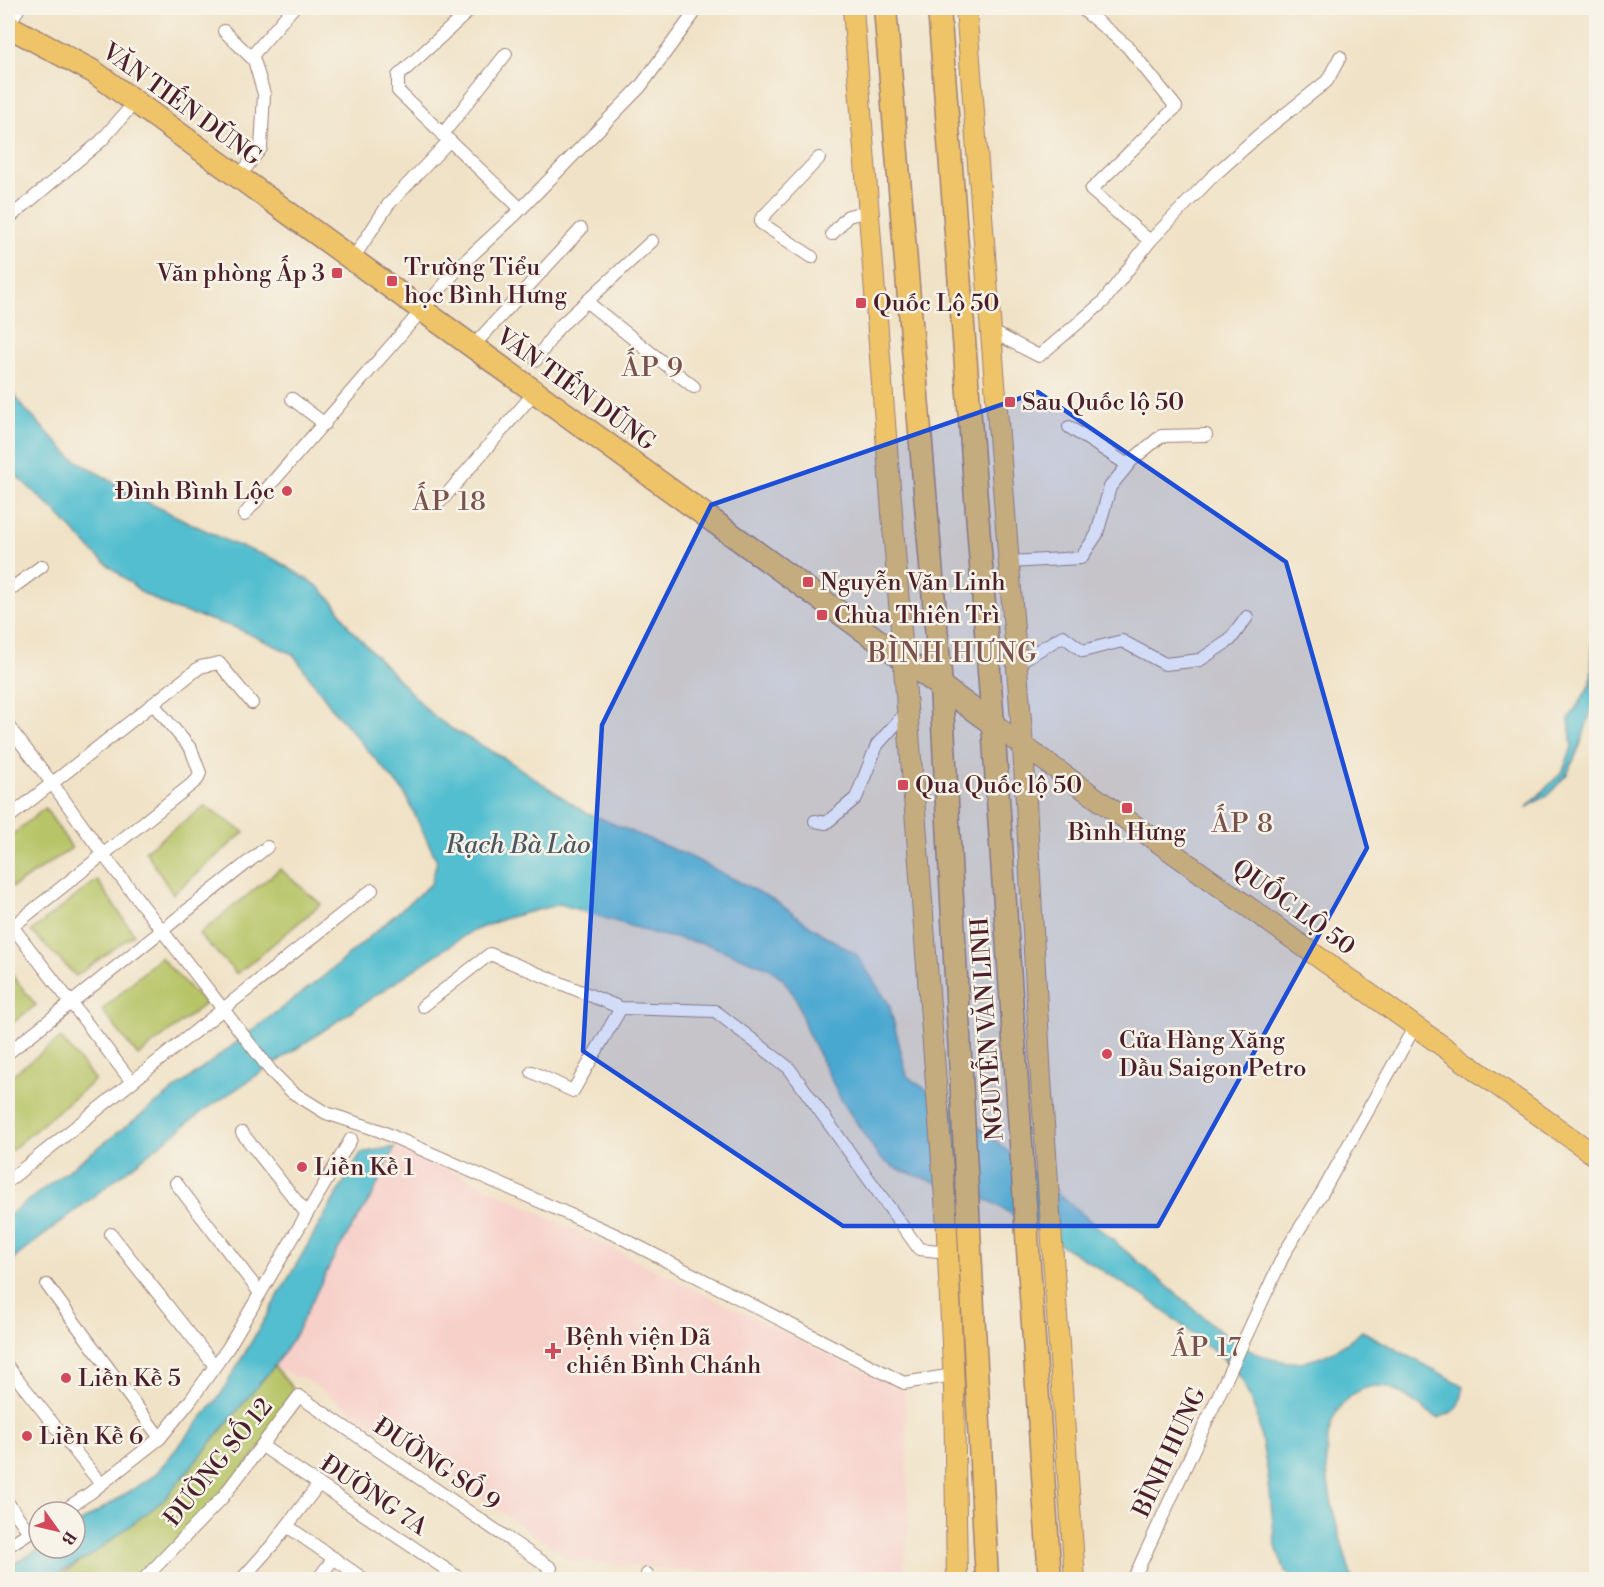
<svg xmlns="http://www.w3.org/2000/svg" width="1604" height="1587" font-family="'Libre Bodoni',serif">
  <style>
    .built { fill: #f7d0ca }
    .green { fill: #b7c567; stroke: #807249; stroke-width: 1.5 }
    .water { fill: #53becf; stroke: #4e6e7d; stroke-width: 1.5 }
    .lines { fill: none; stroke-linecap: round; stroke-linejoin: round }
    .street-casing { stroke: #9d8078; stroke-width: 14 }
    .primary-casing { stroke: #9d8078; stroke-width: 22 }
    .highway-casing { stroke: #9d8078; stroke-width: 25 }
    .street { stroke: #fff; stroke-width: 12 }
    .primary { stroke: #efc469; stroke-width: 20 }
    .highway { stroke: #efc469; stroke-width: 22 }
    .marked { fill: #1d4ed8; fill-opacity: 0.2; stroke: #1d4ed8; stroke-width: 4.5; stroke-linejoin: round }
    .poi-dot { fill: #d1495b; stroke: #f7f3e8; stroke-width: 2 }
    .labels { text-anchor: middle; stroke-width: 5; stroke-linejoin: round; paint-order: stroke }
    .street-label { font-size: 24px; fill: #4a1f2b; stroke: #f7f3e8 }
    .poi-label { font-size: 24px; fill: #4a1f2b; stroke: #f7f3e8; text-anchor: start }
    .neighbourhood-label { font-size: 26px; letter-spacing: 1.5px; fill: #7a524d; stroke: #f7f3e8 }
    .water-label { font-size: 26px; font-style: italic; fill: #4d5764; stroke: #f7f3e8 }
    .quarter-label { font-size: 27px; letter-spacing: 1.5px; fill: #7a524d; stroke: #f7f3e8 }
  </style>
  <rect width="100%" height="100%" fill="#f7f3e8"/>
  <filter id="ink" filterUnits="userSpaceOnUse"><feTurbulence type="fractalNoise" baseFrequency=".0167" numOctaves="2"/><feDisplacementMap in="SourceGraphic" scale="12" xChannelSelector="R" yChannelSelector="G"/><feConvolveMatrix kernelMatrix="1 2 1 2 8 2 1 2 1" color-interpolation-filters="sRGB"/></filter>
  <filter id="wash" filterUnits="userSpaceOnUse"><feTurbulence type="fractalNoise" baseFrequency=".008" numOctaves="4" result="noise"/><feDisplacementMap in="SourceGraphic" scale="24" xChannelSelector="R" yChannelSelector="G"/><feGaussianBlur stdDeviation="1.35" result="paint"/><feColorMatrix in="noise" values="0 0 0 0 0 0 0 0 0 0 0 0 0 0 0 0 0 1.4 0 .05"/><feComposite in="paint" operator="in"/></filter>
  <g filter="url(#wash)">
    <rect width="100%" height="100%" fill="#f0e2c6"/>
    <polygon class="built" points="395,1147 466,1177 905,1392 909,1524 902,1579 791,1579 565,1560 563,1554 302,1377 295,1377 274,1366 294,1337 336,1253 373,1195"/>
    <g class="green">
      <polygon points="205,806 244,832 173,894 145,851"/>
      <polygon points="45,808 72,848 13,887 8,882 8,838"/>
      <polygon points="280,869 321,904 237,974 199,934"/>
      <polygon points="97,880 134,934 76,976 31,931"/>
      <polygon points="160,957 205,1004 138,1056 102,1010"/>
      <polygon points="8,970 36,1005 8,1026"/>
      <polygon points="61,1038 95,1080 8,1153 8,1078"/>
      <polygon points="274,1366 299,1396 222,1498 143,1580 53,1580 90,1556 164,1500"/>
    </g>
    <g class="water">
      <path d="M8,385L22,406L71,457L141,499L229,542L274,559L318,586L336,605L349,627L432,715L452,729L507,760L583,811L691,857L774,900L822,934L856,954L889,1004L907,1076L983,1130L1227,1337C1277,1371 1315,1372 1362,1331L1464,1386C1459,1409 1460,1410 1438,1418C1422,1409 1405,1392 1387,1387C1376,1384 1362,1388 1353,1394C1301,1431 1339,1531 1352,1579H1295L1285,1572L1275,1543L1268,1474L1257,1416L1242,1379L1232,1366L1153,1302L992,1202L895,1168L880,1158L842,1101L806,1029L796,998L783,979L769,968L709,945L656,934L560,904L506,918L470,932L202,1112L8,1263V1216L324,976L431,884L437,861L404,792L334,711L293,654L234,627L171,608L143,593L97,556L55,511L8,468Z"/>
      <polygon points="1596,637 1596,694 1580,746 1567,774 1550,793 1526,808 1563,771 1572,747 1569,719 1591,684 1593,642"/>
      <polygon points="395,1147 373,1194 336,1253 294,1337 274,1366 164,1500 90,1556 48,1579 8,1579 8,1567 41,1548 75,1548 75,1526 154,1476 220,1396 361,1153"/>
    </g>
  </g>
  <g filter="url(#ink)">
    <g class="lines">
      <defs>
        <g id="street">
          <polyline points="472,8 398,76 398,91 521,209"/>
          <polyline points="1081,8 1127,46 1176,107 1091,190 1150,241"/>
          <polyline points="8,25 19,8"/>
          <polyline points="224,31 254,60 264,94 261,148 238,178"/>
          <polyline points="251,57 293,8"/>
          <polyline points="442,135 506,54"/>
          <polyline points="8,219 101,141 135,102"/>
          <polyline points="832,234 848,216 869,211"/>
          <polyline points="812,257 761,223 761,219 819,158"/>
          <polyline points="352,260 388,205 449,141"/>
          <polyline points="587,302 694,387"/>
          <polyline points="991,331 1039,356 1103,302 1150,241 1211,178 1259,135 1327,81 1340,57"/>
          <polyline points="473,346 581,229"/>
          <polyline points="536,360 558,328 652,241"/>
          <polyline points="292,399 325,424"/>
          <polyline points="1069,427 1128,465"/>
          <polyline points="441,501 535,392"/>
          <polyline points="244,515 462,264 515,215 640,87 698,8"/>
          <polyline points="1008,562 1081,558 1097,534 1110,487 1132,460 1161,436 1206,435"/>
          <polyline points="8,591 42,566"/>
          <polyline points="1017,663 1063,636 1083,651 1122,641 1165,664 1200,660 1230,640 1247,617"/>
          <polyline points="8,726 52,783 102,853 271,1071 292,1092 326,1113 378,1130 618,1236 904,1383 953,1375"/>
          <polyline points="8,818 200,667 219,663 252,703"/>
          <polyline points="815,821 826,823 856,798 877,745 908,710"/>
          <polyline points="8,921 132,1082"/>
          <polyline points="8,930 197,780 200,773 191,749 153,704"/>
          <polyline points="423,1006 490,954 621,1008 715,1011 789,1068 919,1249 949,1252"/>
          <polyline points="8,1053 267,847"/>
          <polyline points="532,1072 573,1091 621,1008"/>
          <polyline points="242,1133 306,1213"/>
          <polyline points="8,1181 372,890"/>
          <polyline points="176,1183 260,1293"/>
          <polyline points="111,1234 215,1366"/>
          <polyline points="47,1285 160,1438"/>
          <polyline points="8,1367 101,1484"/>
          <polyline points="262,1446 462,1580"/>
          <polyline points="8,1503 29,1532"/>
          <polyline points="61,1512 90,1493 160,1438 190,1401 228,1348 351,1139"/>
          <polyline points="287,1526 365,1580"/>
          <polyline points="8,1546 39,1526"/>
          <polyline points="143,1580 222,1498 299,1396 551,1568 544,1580"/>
          <polyline points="241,1580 274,1543 319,1484"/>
          <polyline points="317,1580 334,1558"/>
          <polyline points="647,1580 647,1574"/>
          <polyline points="1133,1580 1285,1252 1323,1191 1415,1026"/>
        </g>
        <g id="primary">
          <polyline points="853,8 946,1212 954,1388 957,1580"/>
          <polyline points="966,8 1023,746 1041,1080 1075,1580"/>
          <polyline points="993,724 1596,1156"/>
        </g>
        <g id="highway">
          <polyline points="885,8 941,686 987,1580"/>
          <polyline points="939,8 993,724 1050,1580"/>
          <polyline points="8,26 94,72 993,724"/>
        </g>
      </defs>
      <use href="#street" class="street-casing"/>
      <use href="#primary" class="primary-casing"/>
      <use href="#highway" class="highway-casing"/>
      <use href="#street" class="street"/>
      <use href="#primary" class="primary"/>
      <use href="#highway" class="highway"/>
    </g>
  </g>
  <path class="marked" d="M1038,392L1286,562L1367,848L1158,1226H843L583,1051L602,725L711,505Z"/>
  <g class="poi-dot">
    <rect x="331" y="267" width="12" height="12" rx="3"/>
    <rect x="386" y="275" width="12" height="12" rx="3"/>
    <rect x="855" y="297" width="12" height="12" rx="3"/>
    <rect x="1004" y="396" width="12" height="12" rx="3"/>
    <circle cx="287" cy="491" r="6"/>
    <rect x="802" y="576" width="12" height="12" rx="3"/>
    <rect x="816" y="609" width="12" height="12" rx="3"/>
    <rect x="897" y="779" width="12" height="12" rx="3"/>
    <rect x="1121" y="802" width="12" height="12" rx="3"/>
    <circle cx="1107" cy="1054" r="6"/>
    <circle cx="302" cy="1167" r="6"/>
    <path d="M550 1342h6v6h6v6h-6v6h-6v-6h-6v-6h6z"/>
    <circle cx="66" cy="1378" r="6"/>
    <circle cx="27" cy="1436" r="6"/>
  </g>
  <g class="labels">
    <g class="street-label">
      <text transform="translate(182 104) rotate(36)" y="8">VĂN TIẾN DŨNG</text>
      <text transform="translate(576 389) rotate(36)" y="8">VĂN TIẾN DŨNG</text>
      <text transform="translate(1294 907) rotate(36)" y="8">QUỐC LỘ 50</text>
      <text transform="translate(987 1029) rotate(-94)" y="8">NGUYỄN VĂN LINH</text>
      <text transform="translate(1169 1452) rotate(-65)" y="8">BÌNH HƯNG</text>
      <text transform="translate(218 1462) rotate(-51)" y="8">ĐƯỜNG SỐ 12</text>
      <text transform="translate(437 1464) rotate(34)" y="8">ĐƯỜNG SỐ 9</text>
      <text transform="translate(374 1495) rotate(34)" y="8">ĐƯỜNG 7A</text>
    </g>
    <g class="poi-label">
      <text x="404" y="275">Trường Tiểu<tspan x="404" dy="28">học Bình Hưng</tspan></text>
      <text x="325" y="281" text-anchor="end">Văn phòng Ấp 3</text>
      <text x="873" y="311">Quốc Lộ 50</text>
      <text x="1022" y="410">Sau Quốc lộ 50</text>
      <text x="275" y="499" text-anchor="end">Đình Bình Lộc</text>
      <text x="820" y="590">Nguyễn Văn Linh</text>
      <text x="834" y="623">Chùa Thiên Trì</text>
      <text x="915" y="793">Qua Quốc lộ 50</text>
      <text x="1127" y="840" text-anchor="middle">Bình Hưng</text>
      <text x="1119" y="1048">Cửa Hàng Xăng<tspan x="1119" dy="28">Dầu Saigon Petro</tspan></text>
      <text x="314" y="1175">Liền Kề 1</text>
      <text x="566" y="1345">Bệnh viện Dã<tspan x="566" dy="28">chiến Bình Chánh</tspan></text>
      <text x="78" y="1386">Liền Kề 5</text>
      <text x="39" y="1444">Liền Kề 6</text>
    </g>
    <g class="neighbourhood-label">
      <text x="653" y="376">ẤP 9</text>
      <text x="450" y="510">ẤP 18</text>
      <text x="1243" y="832">ẤP 8</text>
      <text x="1207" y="1356">ẤP 17</text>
    </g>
    <g class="water-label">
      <text x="518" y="853">Rạch Bà Lào</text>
    </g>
    <g class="quarter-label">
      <text x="953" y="662">BÌNH HƯNG</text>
    </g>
  </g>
  <rect width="1604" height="1587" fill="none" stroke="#f7f3e8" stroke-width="30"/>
  <g transform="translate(57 1530) rotate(124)"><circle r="28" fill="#f7f3e8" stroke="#b29e9c" stroke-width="1.5"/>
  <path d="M0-4.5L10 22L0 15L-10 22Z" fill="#d1495b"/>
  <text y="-9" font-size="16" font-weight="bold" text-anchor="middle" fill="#4a1f2b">B</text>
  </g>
</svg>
